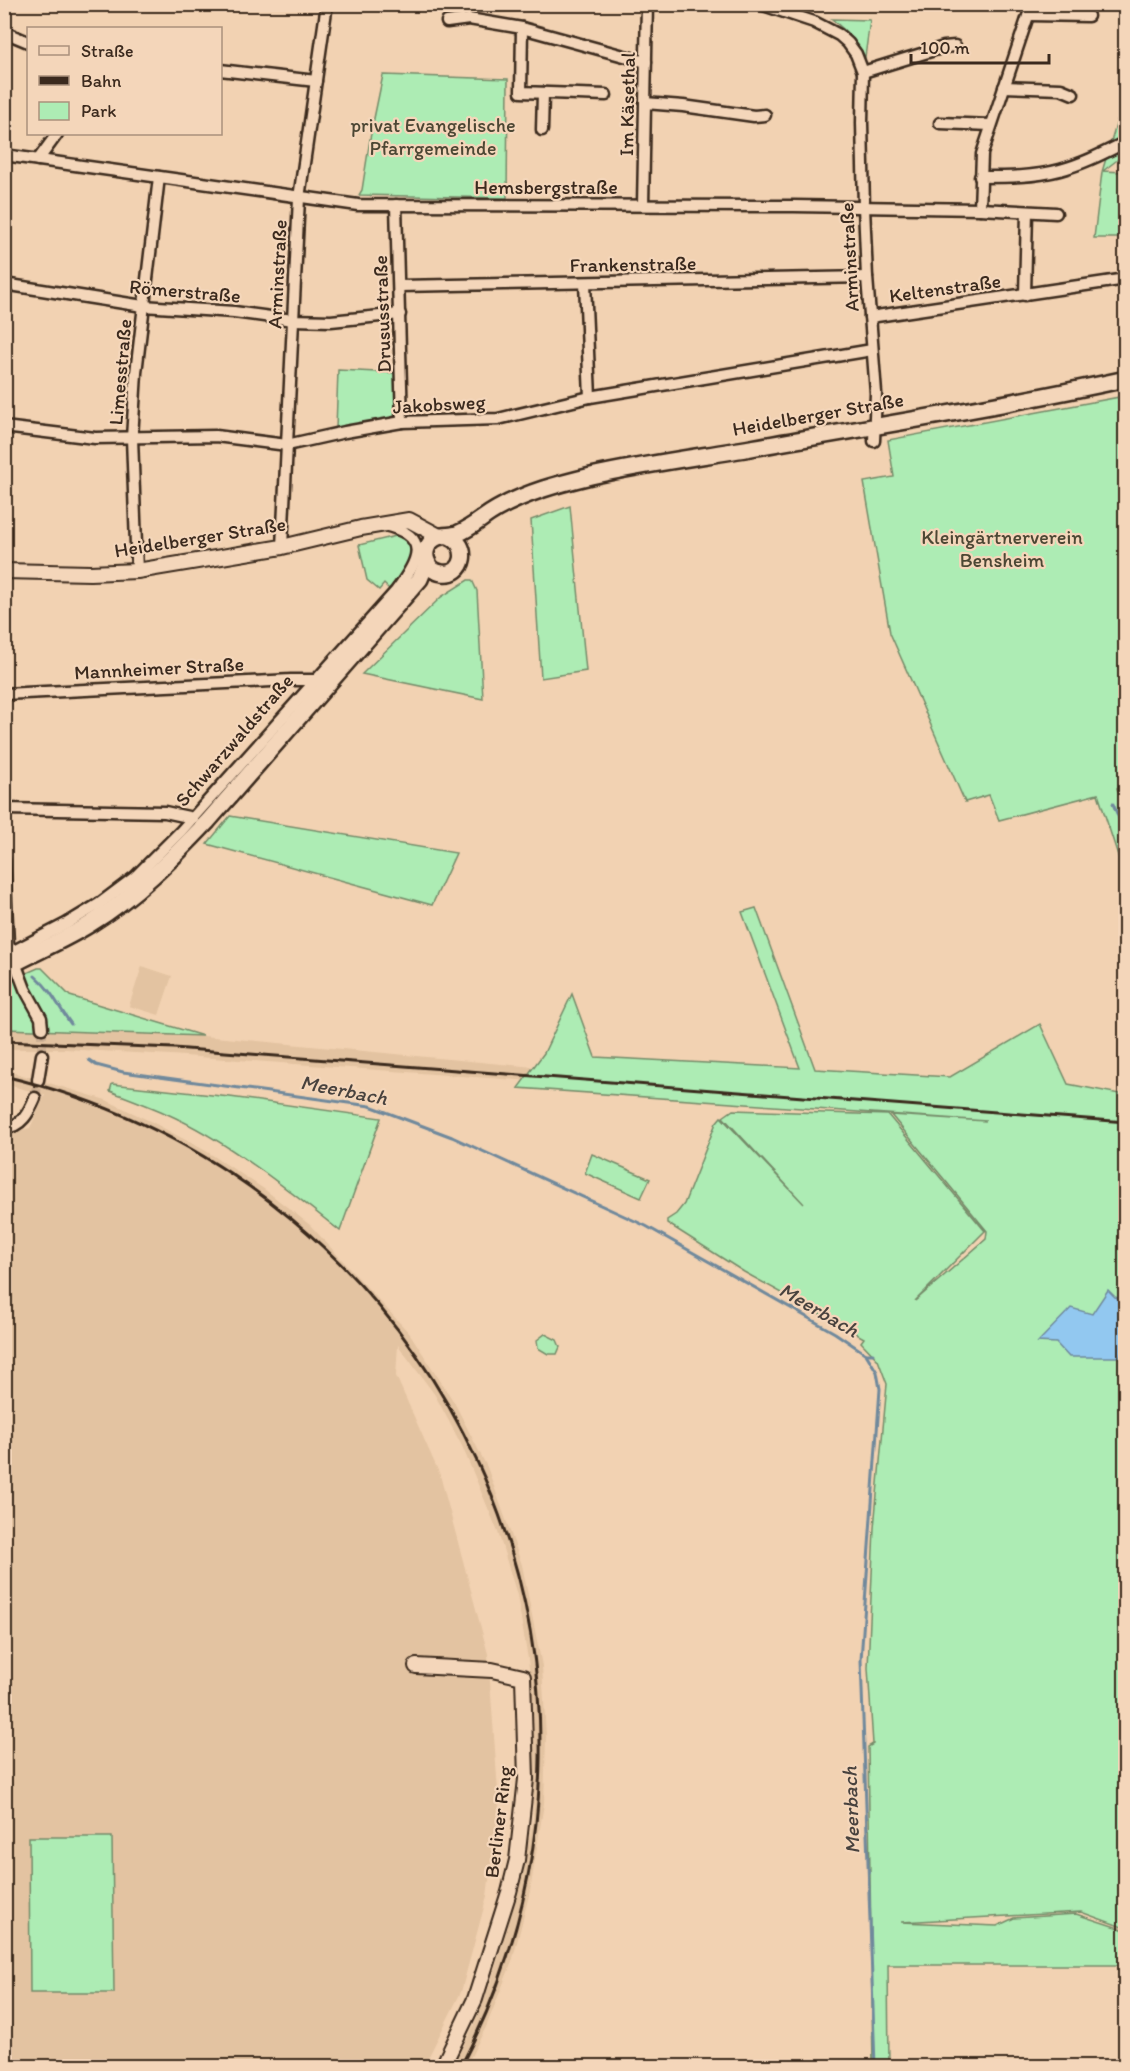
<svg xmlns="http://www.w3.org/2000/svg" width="1130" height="2071" font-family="Itim,sans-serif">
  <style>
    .built { fill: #e3c3a1 }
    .green { fill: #adecb4; stroke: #748b69; stroke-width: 1.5 }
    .water { fill: #92c8f0; stroke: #6f899c; stroke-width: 1.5 }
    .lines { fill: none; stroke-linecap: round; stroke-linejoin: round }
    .stream { stroke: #6f899c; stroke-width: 3 }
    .street-tunnel { stroke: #cdb094; stroke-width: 10; stroke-dasharray: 10 5; stroke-linecap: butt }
    .street-casing { stroke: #3b2a1e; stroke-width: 15 }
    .secondary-casing { stroke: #3b2a1e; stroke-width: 18 }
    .primary-casing { stroke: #3b2a1e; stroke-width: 20 }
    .street { stroke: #f4d6ba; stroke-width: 10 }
    .secondary { stroke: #f4d6ba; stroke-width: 14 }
    .primary { stroke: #f4d6ba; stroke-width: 15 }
    .rail { stroke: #3b2a1e; stroke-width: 3 }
    .labels { text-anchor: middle; stroke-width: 4.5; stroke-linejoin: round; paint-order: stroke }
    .street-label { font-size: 20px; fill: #3b2a1e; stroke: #f4d6ba }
    .park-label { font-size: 20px; fill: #4c4734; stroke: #f4d6ba }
    .water-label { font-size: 21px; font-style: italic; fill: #48423e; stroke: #f4d6ba }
  </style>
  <rect width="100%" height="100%" fill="#f2d2b2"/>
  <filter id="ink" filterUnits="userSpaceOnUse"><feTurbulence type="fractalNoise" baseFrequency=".0167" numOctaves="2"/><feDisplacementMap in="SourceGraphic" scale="12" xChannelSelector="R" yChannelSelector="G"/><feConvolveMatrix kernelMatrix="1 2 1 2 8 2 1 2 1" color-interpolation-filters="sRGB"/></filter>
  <g filter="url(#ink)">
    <g class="built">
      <polygon points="142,966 172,976 159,1015 129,1006"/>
      <polygon points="5,1029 203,1036 534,1067 630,1072 601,1086 171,1055 65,1049 5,1049"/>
      <polygon points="5,1070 106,1100 154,1123 206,1151 264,1189 310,1225 410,1334 454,1402 487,1467 522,1565 542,1666 546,1737 544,1803 530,1891 512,1962 486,2027 466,2066 453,2066 473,2027 490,1985 522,1879 533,1819 534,1764 533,1702 528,1659 517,1595 498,1532 462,1446 435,1395 398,1345 396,1376 440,1475 488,1654 499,1805 487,1896 461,1992 424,2066 5,2066 4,1134 30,1128 45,1095 5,1084"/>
    </g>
    <g class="green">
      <polygon points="1122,5 1125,5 1125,154 1103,171 1125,172 1125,238 1094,238 1102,172 1119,115"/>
      <path d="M832,19L870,20L865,57C857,40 845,31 832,19Z"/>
      <polygon points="383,75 508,79 507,198 359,195 362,190 371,133"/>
      <polygon points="338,370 396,373 396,410 394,416 388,419 336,429"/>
      <polygon points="1125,396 1126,786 1117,788 1125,813 1125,877 1098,794 999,820 989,795 965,802 890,633 864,482 894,477 888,440"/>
      <polygon points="570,506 586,671 541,678 531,520"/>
      <path d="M396,536L406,538C419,559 402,573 389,589L384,584L379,590L367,580L359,545Z"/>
      <polygon points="468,580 472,580 477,591 483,699 362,674 441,597"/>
      <polygon points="230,816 456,853 432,905 207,844"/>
      <polygon points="756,908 815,1069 950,1077 1040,1024 1068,1084 1125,1095 1125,1928 1081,1912 901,1922 997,1926 1014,1918 1076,1914 1125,1930 1125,1965 888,1965 889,2066 873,2066 868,1747 873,1744 868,1668 874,1528 887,1384 878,1360 861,1342 864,1338 744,1272 667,1223 667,1220 676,1214 684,1204 716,1123 721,1117 804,1204 723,1117 733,1110 888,1115 985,1231 915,1301 986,1239 987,1231 891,1115 986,1121 518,1088 544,1053 572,994 595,1057 800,1068 742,912"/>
      <polygon points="38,968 42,968 70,996 203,1036 5,1029 4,983"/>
      <path d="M112,1084L230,1097L381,1118L340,1231C289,1190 225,1139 165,1113C147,1105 128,1098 110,1091Z"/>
      <polygon points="592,1154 650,1179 641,1198 585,1173"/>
      <polygon points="545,1334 557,1340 560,1347 557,1354 548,1354 538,1348 537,1340"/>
      <polygon points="29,1837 112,1837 114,1993 30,1993"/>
    </g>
    <polygon class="water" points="1108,1290 1115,1297 1125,1300 1125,1347 1119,1357 1069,1357 1056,1343 1038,1342 1071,1308 1092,1314"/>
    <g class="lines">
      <g class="stream">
        <polyline points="1113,804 1126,835"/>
        <path d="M35,976C54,993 57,1005 71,1024"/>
        <polyline points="89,1060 96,1065 123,1072 370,1106 452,1137 646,1226 835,1333 866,1354 877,1372 880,1389 861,1660 875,2066"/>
        <polyline points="866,1354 873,1354"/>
      </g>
      <g class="street-tunnel">
        <polyline points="42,1028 42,1055"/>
        <polyline points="35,1098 38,1080"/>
      </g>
      <defs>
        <g id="street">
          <polyline points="760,4 814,22 839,35 848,43 856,54 863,72 862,123 864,207 867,277 876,393 874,441"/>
          <polyline points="1030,15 1088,16"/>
          <polyline points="447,22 469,19 522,28 646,62"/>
          <polyline points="522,28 521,92 606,95"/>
          <polyline points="4,32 28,42"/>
          <polyline points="220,70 316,81"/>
          <polyline points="863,72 944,47 955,46"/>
          <polyline points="1004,87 1061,89 1073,94"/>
          <polyline points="645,103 683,106 754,116 765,115"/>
          <polyline points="940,123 991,125"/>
          <polyline points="542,130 543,93"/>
          <polyline points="4,155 358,205 794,206 980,209 1056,213"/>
          <polyline points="38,160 57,134"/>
          <path d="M980,177C1007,177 1034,177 1060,170C1083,164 1104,153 1126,142"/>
          <polyline points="396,205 402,422"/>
          <polyline points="643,205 647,4"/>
          <polyline points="980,209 982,154 1032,4"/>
          <polyline points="585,283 590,397"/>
          <polyline points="4,284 143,306 234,312 293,320 331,321 400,314"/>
          <polyline points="399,286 867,277"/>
          <polyline points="1025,295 1027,212"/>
          <polyline points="870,317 1126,279"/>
          <polyline points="4,427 95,438 216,436 287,445 345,432 402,422 498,419 590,397 872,350"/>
          <polyline points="282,547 299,198 327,4"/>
          <polyline points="137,571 132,438 136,373 159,177"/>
          <polyline points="4,694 291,680 315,680"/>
          <polyline points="4,809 165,812 193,818"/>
          <polyline points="4,860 8,944 25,989 41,1018 42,1028"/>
          <path d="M12,952L66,924L99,904L135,877L181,831L396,591C418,562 433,536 384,525"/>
          <polyline points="38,1080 42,1055"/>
          <path d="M4,1128C22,1127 29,1112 35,1098"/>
        </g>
        <g id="secondary">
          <polyline points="4,571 90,573 137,571 282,547 361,528 409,520 439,536"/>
          <polyline points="416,1666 492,1670 523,1677 526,1779 517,1860 509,1892 475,1999 443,2066"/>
        </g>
        <g id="primary">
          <path d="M448,536C471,544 465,577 442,573C436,572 430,569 428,563C422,552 429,538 442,536C447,535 454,536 459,533C473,527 484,516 497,509C527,492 558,484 591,476C644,464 698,457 751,448C876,426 1002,406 1126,379"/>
          <path d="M4,966L15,963C40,950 66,939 90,924C134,897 172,859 208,821L420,579L427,562"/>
        </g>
      </defs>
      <use href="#street" class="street-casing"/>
      <use href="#secondary" class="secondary-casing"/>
      <use href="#primary" class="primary-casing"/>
      <use href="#street" class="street"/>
      <use href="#secondary" class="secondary"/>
      <use href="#primary" class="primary"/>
      <g class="rail">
        <polyline points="4,1041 174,1048 1126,1122"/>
        <path d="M4,1076C444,1180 671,1665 461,2066"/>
      </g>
    </g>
  </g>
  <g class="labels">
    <g class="street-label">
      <text transform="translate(627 104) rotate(-89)" y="7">Im Käsethal</text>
      <text x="546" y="194">Hemsbergstraße</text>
      <text transform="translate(849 257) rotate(-93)" y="7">Arminstraße</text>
      <text transform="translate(633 264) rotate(-1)" y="7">Frankenstraße</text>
      <text transform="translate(277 274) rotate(-87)" y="7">Arminstraße</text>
      <text transform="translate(945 288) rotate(-8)" y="7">Keltenstraße</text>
      <text transform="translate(185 291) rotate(5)" y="7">Römerstraße</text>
      <text transform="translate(382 314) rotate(-92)" y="7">Drususstraße</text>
      <text transform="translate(120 372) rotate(-85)" y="7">Limesstraße</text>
      <text transform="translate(439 404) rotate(-3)" y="7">Jakobsweg</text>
      <text transform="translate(818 414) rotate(-10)" y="7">Heidelberger Straße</text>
      <text transform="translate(200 537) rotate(-9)" y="7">Heidelberger Straße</text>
      <text transform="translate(159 668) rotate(-3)" y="7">Mannheimer Straße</text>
      <text transform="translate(234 740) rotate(-49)" y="7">Schwarzwaldstraße</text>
      <text transform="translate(498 1822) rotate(-83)" y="7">Berliner Ring</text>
    </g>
    <g class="park-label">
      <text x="433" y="132">privat Evangelische<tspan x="433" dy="23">Pfarrgemeinde</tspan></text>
      <text x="1002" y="544">Kleingärtnerverein<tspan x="1002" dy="23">Bensheim</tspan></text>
    </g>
    <g class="water-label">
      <text transform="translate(344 1090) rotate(11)" y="7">Meerbach</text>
      <text transform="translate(819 1310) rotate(30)" y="7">Meerbach</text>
      <text transform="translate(851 1810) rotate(-92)" y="7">Meerbach</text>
    </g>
  </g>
  <rect width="1130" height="2071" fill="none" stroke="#f4d6ba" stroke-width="24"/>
  <rect x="12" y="12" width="1106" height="2047" fill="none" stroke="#3b2a1e" stroke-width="2" filter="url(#ink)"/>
  <rect x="27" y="27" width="195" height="108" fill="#f4d6ba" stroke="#aa917c" stroke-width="1.5"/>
  <rect x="39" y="46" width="30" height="9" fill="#f4d6ba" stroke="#aa917c" stroke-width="1.5"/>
  <text x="81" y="57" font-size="18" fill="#3b2a1e">Straße</text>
  <rect x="39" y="76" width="30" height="9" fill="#3b2a1e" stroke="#aa917c" stroke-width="1.5"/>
  <text x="81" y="87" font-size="18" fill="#3b2a1e">Bahn</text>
  <rect x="39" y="102" width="30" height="18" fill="#adecb4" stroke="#aa917c" stroke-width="1.5"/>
  <text x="81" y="117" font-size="18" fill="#3b2a1e">Park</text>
  <path d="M911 54v9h138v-9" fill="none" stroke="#3b2a1e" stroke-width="3"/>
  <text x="920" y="54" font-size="18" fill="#3b2a1e" stroke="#f4d6ba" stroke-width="4.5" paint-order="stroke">100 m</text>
</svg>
